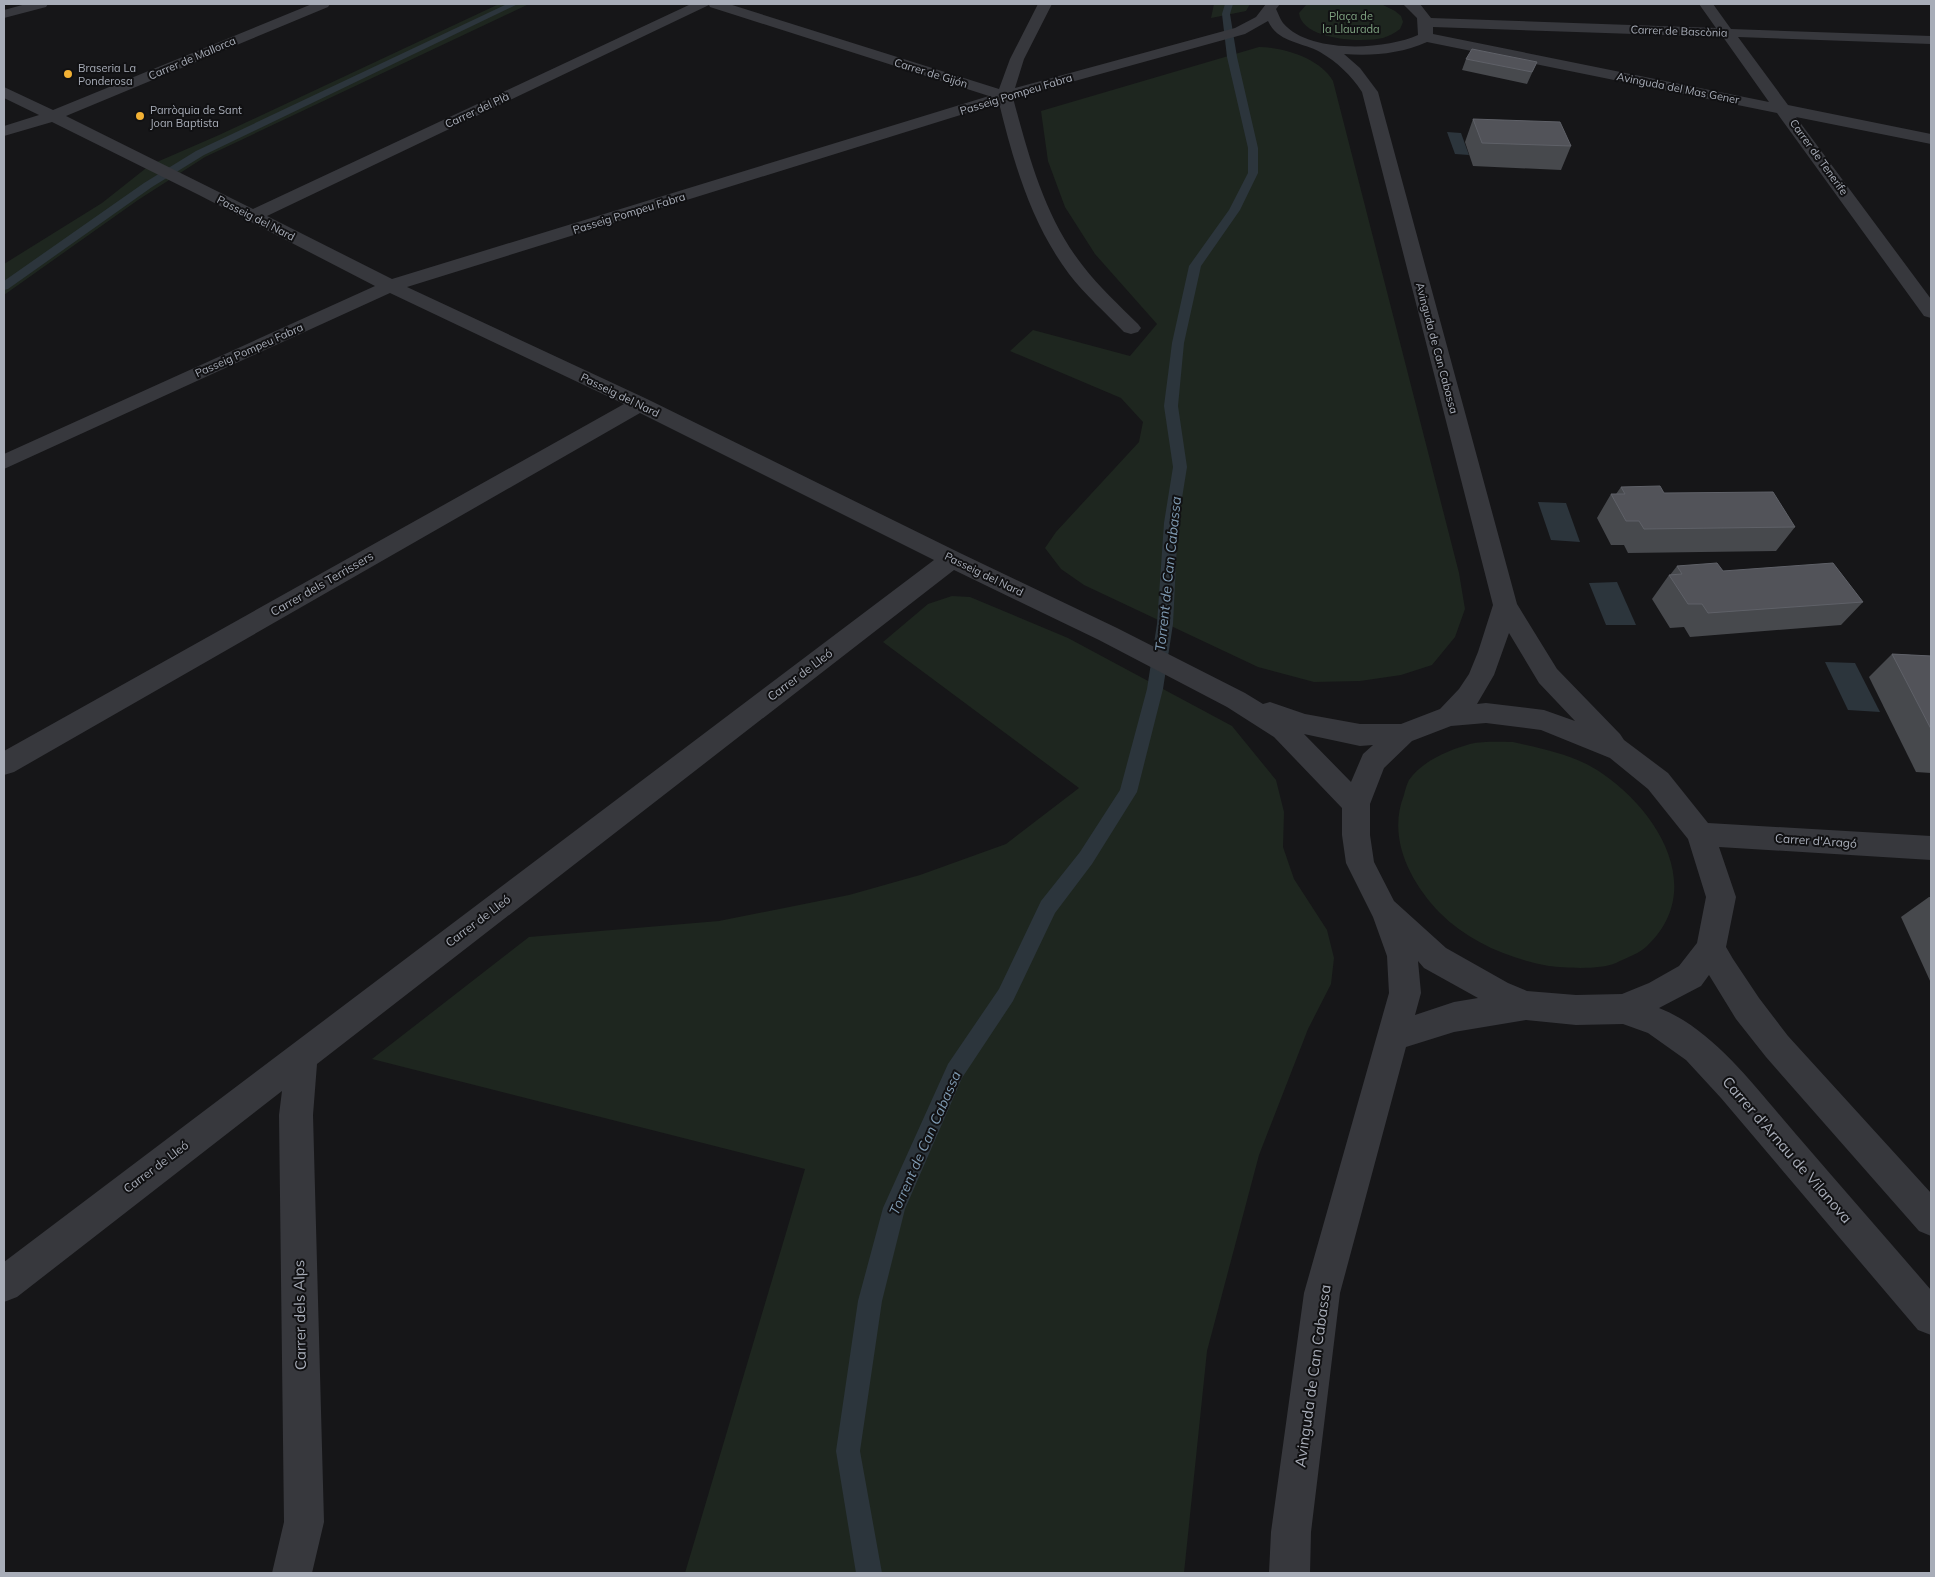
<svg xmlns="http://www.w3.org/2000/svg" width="1935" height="1577" font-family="Mulish,sans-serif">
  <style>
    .green { fill: #1e261f }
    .water { fill: #2c353c }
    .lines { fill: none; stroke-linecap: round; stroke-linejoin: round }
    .stream { fill: #2c353c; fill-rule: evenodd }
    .minor { fill: #37383d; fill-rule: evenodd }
    .wall { fill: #47494d }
    .building { fill: #525359; stroke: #5f6168 }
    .poi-dot { fill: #f2b134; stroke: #111113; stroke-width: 2 }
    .labels { text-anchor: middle; stroke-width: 4; stroke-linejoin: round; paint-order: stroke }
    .far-park-label { font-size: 11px; fill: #7fa381; stroke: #111113 }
    .far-street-label { font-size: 11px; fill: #a8adb8; stroke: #111113 }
    .far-poi-label { font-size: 11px; fill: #a8adb8; stroke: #111113; text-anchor: start }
    .street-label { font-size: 12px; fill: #a8adb8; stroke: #111113 }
    .water-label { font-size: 14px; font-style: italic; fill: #7f9bb3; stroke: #111113 }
    .near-street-label { font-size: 15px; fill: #a8adb8; stroke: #111113 }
  </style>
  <rect width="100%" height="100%" fill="#161618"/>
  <g class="green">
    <polygon points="499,4 529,4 205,157 138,200 4,295 4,264 102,203 150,165 219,135"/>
    <polygon points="1214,4 1250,4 1246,11 1211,18"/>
    <path d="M1307,4H1381L1395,11L1401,16L1403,22L1400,29C1395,33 1389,36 1383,38C1362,43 1302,40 1299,13Z"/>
    <path d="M1259,47C1284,47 1321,59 1333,81L1459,573L1465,609L1455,637L1432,665L1401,675L1360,681L1314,682L1258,667L1084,585L1061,569L1045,548L1056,532L1139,442L1143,422L1121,398L1010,351L1033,330L1130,356L1157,324L1095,254L1065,207L1048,161L1041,111Z"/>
    <polygon points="952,596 970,597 1068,638 1232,726 1276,780 1284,812 1283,847 1294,879 1327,930 1334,958 1331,984 1308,1029 1259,1155 1207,1351 1184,1573 685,1573 805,1169 372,1059 529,937 719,921 849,895 920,875 1006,844 1079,788 883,642 928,604"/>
    <path d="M1513,742C1544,749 1576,755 1603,774C1657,811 1707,889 1647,946C1640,953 1626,958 1616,963C1600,970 1566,968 1549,966C1510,959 1469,942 1440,913C1410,882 1387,837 1404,795C1405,790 1407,784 1409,780C1422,761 1449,750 1470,744C1483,741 1500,742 1513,742Z"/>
  </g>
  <g class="water">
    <polygon points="1447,132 1461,133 1469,155 1455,154"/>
    <polygon points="1538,502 1566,503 1580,542 1551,540"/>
    <polygon points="1617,582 1636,625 1606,625 1589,583"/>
    <polygon points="1825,662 1855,663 1880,712 1848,710"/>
  </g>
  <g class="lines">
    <g class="stream">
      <polygon points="507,4 518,4 204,155 152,187 8,289 4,290 4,281 144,183 196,151"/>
      <polygon points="1225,4 1233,4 1230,14 1237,57 1258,148 1258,173 1240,210 1201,266 1184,343 1178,406 1187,467 1178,523 1173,624 1163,689 1137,792 1092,864 1055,913 1013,1001 962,1078 905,1209 882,1301 860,1451 882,1573 856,1573 836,1451 858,1301 883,1208 948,1064 999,989 1041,901 1080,852 1120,790 1147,689 1157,624 1164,523 1173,467 1164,406 1172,343 1189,266 1229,210 1248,173 1248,148 1227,57 1222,14"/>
    </g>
    <g class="minor">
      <polygon points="26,4 48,4 46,7 4,18 4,10"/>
      <path d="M312,4H330L328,7L66,116L253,209L691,4H729L999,89L1010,59L1038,4H1052L1024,59L1015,88L1235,28L1256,17L1266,4H1280L1276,9C1278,13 1280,19 1283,23C1309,54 1385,50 1418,35L1417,18L1403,4H1420L1431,18L1716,28L1699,4H1713L1731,29L1931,36V44L1738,37L1788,105L1931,134V144L1796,117L1931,299V318L1924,316L1777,113L1427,42C1400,54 1372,56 1344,54L1360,68L1378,92L1517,604L1557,669L1620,734L1624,740L1668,773L1708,823L1931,836V860L1719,847L1736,897L1726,947L1733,959L1759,998L1788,1036L1931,1193V1236L1919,1231L1766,1057L1736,1019L1709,975L1701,986L1659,1008C1716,1030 1761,1095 1801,1140C1844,1190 1888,1240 1931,1290V1335L1918,1330L1721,1098L1686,1060L1648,1033L1623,1024L1576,1025L1526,1020L1454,1032L1406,1047L1340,1293L1311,1532L1310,1573H1269L1271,1532L1304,1293L1389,993L1387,956L1373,917L1346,863L1342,835V808L1274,737L1227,707L1099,640L954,570L317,1064L313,1115L324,1522L312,1573H272L284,1522L279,1115L282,1091L17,1297L4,1302V1262L934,560L640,413L14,772L4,775V751L624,404L390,293L4,469V454L375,286L199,195L52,122L4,136V126L39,115L4,98V87L53,110ZM709,5L710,7L989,96L392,279L267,216ZM1268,21C1278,43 1302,42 1320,52C1337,62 1351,75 1362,92L1493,605L1478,652L1469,674L1459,689L1440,709L1401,724H1360L1305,714L1270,702L1263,704L1245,693L1117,628L960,553L647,399L407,287L999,103C1014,164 1031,223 1069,274C1085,295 1106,313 1124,332L1131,334L1138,332L1141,328L1138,324C1119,305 1099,287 1083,266C1045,218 1029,157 1013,98L1245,34ZM1433,27L1723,37L1769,102L1433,34ZM1509,633L1539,683L1575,721L1544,710L1486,703L1477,704L1494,675ZM1486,723L1541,730L1610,758L1648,789L1688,839L1706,897L1697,943L1679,966L1649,983L1622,994L1576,995L1527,991L1508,983L1446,948L1394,901L1374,862L1370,835V804L1384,768L1412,741L1451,726ZM1304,734L1360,746L1373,745L1363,754L1351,782ZM1418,961L1424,968L1478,998L1454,1002L1415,1015L1421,993Z"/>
    </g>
  </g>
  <g class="wall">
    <polygon points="1466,59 1537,62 1527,84 1462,70"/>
    <polygon points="1473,119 1571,146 1561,170 1473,166 1465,142"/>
    <polygon points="1621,487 1664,493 1795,527 1776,551 1628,553 1624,545 1611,545 1597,518 1611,494 1616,494"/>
    <polygon points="1677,566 1723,571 1863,602 1841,625 1690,637 1684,627 1670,628 1652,599 1669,575 1670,575"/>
    <polygon points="1892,654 1931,656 1931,773 1916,772 1869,677"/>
    <polygon points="1929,897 1931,897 1931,983 1901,917"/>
  </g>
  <g class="building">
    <polygon points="1472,49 1537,62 1532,72 1466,59"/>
    <polygon points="1473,119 1560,122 1571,146 1482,143"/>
    <polygon points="1660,486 1664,493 1773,492 1795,527 1644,529 1639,521 1626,521 1611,494 1625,494 1621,487"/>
    <polygon points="1717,563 1723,571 1833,563 1863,602 1708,613 1702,604 1688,604 1669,575 1682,574 1677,566"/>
    <polygon points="1892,654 1931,656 1931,729"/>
  </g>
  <g class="poi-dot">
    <circle cx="68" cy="74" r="5"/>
    <circle cx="140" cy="116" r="5"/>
  </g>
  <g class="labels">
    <g class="far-park-label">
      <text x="1351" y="20">Plaça de<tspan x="1351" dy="13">la Llaurada</tspan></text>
    </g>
    <g class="far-street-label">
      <text transform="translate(1679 31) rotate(2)" y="4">Carrer de Bascònia</text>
      <text transform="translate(192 58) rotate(-23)" y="4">Carrer de Mallorca</text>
      <text transform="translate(931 73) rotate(17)" y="4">Carrer de Gijón</text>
      <text transform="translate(1678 88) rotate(11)" y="4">Avinguda del Mas Gener</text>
      <text transform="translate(1016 94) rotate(-17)" y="4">Passeig Pompeu Fabra</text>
      <text transform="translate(477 110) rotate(-25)" y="4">Carrer del Plà</text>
      <text transform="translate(1819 157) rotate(54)" y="4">Carrer de Tenerife</text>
      <text transform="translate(629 213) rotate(-17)" y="4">Passeig Pompeu Fabra</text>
      <text transform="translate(256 218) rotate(27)" y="4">Passeig del Nard</text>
      <text transform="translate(1437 348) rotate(75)" y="4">Avinguda de Can Cabassa</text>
      <text transform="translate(249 350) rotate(-24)" y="4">Passeig Pompeu Fabra</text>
      <text transform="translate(620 395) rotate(26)" y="4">Passeig del Nard</text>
      <text transform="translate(984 574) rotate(26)" y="4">Passeig del Nard</text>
    </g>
    <g class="far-poi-label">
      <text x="78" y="72">Braseria La<tspan x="78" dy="13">Ponderosa</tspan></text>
      <text x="150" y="114">Parròquia de Sant<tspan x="150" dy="13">Joan Baptista</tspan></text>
    </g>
    <g class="street-label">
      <text transform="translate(322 584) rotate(-30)" y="4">Carrer dels Terrissers</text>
      <text transform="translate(800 675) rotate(-37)" y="4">Carrer de Lleó</text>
      <text transform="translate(1816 841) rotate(4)" y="4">Carrer d'Aragó</text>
      <text transform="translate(478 921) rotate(-37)" y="4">Carrer de Lleó</text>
      <text transform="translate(156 1167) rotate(-37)" y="4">Carrer de Lleó</text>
    </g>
    <g class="water-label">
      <text transform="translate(1168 574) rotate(-84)" y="5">Torrent de Can Cabassa</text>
      <text transform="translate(925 1143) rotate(-66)" y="5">Torrent de Can Cabassa</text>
    </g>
    <g class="near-street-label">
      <text transform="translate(1787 1150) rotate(49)" y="5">Carrer d'Arnau de Vilanova</text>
      <text transform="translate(300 1315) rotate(-91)" y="5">Carrer dels Alps</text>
      <text transform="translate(1313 1376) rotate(-82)" y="5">Avinguda de Can Cabassa</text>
    </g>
  </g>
  <rect width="1935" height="1577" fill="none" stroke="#a8adb8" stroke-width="10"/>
</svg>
